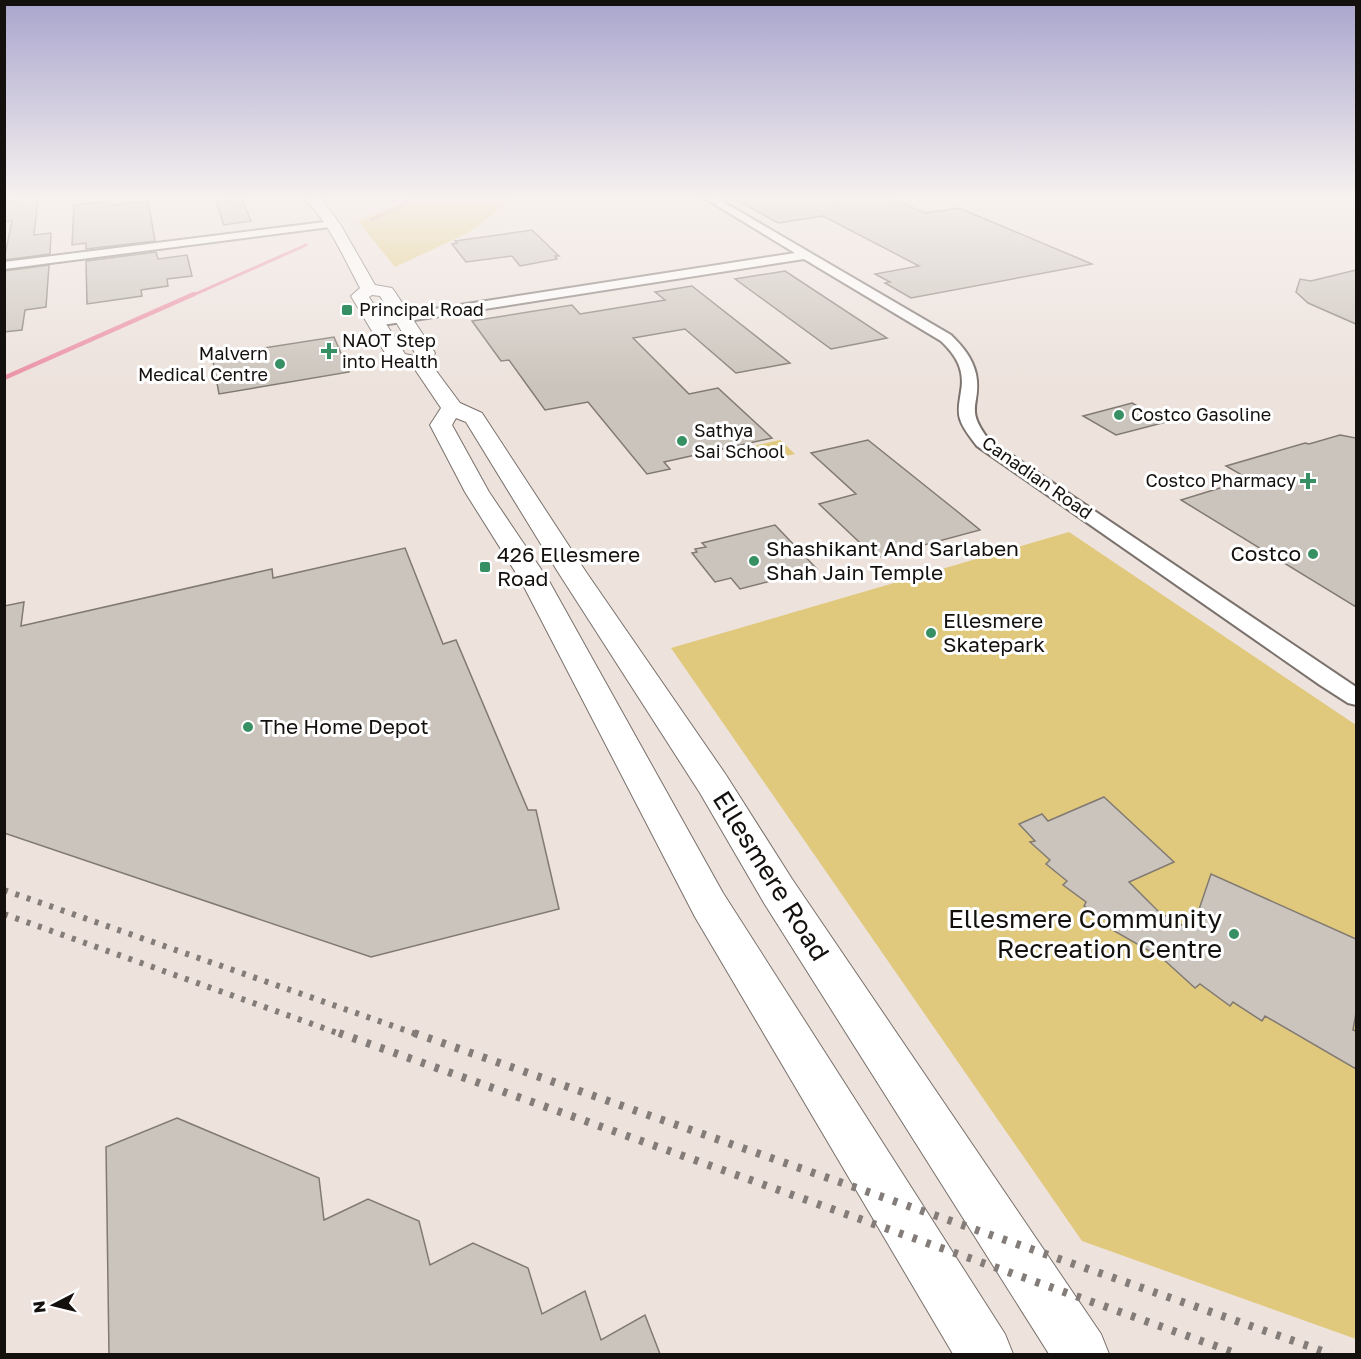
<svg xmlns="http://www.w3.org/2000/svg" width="1361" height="1359" font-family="'Golos Text',sans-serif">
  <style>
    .green { fill: #e0c97d }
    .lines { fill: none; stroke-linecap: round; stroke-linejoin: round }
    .stream-far1 { stroke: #eb8fa4; stroke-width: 3 }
    .stream { stroke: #eb8fa4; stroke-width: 4.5 }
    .building { fill: #cbc4bc; stroke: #817a72; stroke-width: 1.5 }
    .street-casing { stroke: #7a716c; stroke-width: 4 }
    .secondary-casing { stroke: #7a716c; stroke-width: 2 }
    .street { fill: #fff; fill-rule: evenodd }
    .secondary { fill: #fff; fill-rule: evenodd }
    .rail-far1 { stroke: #837c78; stroke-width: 6; stroke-dasharray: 4 8; stroke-linecap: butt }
    .rail { stroke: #837c78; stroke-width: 8; stroke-dasharray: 4.5 10; stroke-linecap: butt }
    .poi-dot { fill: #378f64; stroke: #fff; stroke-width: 2 }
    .labels { text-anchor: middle; stroke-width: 6; stroke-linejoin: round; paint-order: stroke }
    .far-poi-label { font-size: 18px; fill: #14100e; stroke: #fff; text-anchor: start }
    .far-street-label { font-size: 18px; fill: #14100e; stroke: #fff }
    .poi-label { font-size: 21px; fill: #14100e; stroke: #fff; text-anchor: start }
    .near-street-label { font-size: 26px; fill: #14100e; stroke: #fff }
    .near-poi-label { font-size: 26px; fill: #14100e; stroke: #fff; text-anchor: end }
  </style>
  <rect width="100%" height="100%" fill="#ede2dc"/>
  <g class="green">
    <polygon points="416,197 516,197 468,233 395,267 358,221"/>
    <polygon points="780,440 795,454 763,461 749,447"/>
    <polygon points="1069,532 1356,725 1356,1339 1082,1241 671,648"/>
  </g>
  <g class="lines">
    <g class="stream-far1">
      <polyline points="371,220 421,197"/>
      <polyline points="191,296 306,245"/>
    </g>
    <polyline class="stream" points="4,378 194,294"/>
  </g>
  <g class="building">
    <polygon points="732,197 833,197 833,200 853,197 870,199 888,197 925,213 959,208 1092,264 911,298 885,283 890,282 875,274 919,266 823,216 778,223"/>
    <polygon points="38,198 34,235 51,233 50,254 4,260 12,221 4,222 4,202"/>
    <polygon points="242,199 251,221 224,225 216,202"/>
    <polygon points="111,201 111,205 148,201 155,241 86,249 86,243 72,245 74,205"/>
    <polygon points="532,230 559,256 555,256 557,259 520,266 512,256 466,262 452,244 457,243 455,241"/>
    <polygon points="156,252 158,259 187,255 192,276 167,279 168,286 141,290 142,296 87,304 86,261"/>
    <polygon points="49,265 46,307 25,310 22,330 4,332 4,271"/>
    <polygon points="1356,270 1356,324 1308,303 1296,292 1300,279 1311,281"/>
    <polygon points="785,271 887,338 831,349 735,279"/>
    <polygon points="692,286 790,363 736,373 685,329 633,338 689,394 718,388 772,438 664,462 670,469 647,474 588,402 545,410 509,360 501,361 472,321 572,305 580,314 665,300 655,292"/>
    <polygon points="334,337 349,372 219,394 212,356"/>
    <polygon points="1132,403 1166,422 1116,435 1083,416"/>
    <polygon points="1340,435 1356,438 1356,607 1181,500 1249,479 1226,466 1305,443 1309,444"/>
    <polygon points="868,440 953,508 980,530 876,558 819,504 856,494 811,453"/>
    <polygon points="775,525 817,569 740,589 731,578 715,582 692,553 697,552 695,549 706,547 702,543"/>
    <polygon points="405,548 443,644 456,640 528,810 536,810 559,909 371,957 4,833 4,606 24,602 21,626 272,569 273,578"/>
    <polygon points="1104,797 1174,862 1129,882 1159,912 1172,920 1192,930 1211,874 1356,939 1356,1013 1353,1030 1356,1031 1356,1069 1265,1016 1262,1021 1233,1002 1230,1006 1200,984 1195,988 1162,958 1109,928 1111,923 1084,906 1086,902 1063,885 1067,881 1046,864 1050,860 1030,842 1035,841 1019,824 1042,814 1048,821"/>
    <polygon points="177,1118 319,1178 324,1220 368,1199 419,1221 430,1265 473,1243 528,1268 542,1314 585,1291 601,1340 645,1315 660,1354 109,1354 106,1147"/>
  </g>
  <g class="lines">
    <defs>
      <g id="street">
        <path d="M703,197H715L951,335C962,346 972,357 976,374C982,405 963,407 989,440L1356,687V705L1348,703L1320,685L977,446C971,438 963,429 960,419C957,409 960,400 961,391C965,370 956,355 941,341L804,259L376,326L370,322L376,318L795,253Z"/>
        <polygon points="333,221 337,222 337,226 4,269 4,262"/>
      </g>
      <path id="secondary" d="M303,197H320L340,224L375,285L392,288L395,292L435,353L431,364L460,403L482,413L586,572L726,775L792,879L1101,1334L1109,1354H1049L764,903L700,793L558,572L466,422L456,418L452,425L489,492L549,581L723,893L1005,1334L1013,1354H953L695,917L521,581L465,492L430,425L441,408L414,368L391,362L388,358L351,296L360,288C343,256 328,221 303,197ZM372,295L380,296L415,353L414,356L405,354L369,297Z"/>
    </defs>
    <use href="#street" class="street-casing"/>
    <use href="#secondary" class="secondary-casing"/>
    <use href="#street" class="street"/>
    <use href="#secondary" class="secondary"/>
    <g class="rail-far1">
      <polyline points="4,890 419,1035"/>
      <polyline points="4,914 343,1035"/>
    </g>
    <g class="rail">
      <polyline points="339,1033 1238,1354"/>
      <polyline points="414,1033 1331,1354"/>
    </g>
  </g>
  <linearGradient id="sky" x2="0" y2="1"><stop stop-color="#a9a5cd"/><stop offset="0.51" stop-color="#f7f2ef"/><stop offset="1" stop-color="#f7f2ef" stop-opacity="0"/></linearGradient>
  <rect width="1361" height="387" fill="url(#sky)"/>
  <g class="poi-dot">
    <rect x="341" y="304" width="12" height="12" rx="3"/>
    <path d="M326 342h6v6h6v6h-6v6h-6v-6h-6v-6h6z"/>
    <circle cx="280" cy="364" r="6"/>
    <circle cx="1119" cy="415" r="6"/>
    <circle cx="682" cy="441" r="6"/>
    <path d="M1305 472h6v6h6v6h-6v6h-6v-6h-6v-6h6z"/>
    <circle cx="1313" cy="554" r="6"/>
    <circle cx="754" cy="561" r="6"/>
    <rect x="479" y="561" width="12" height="12" rx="3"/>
    <circle cx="931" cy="633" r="6"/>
    <circle cx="248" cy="727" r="6"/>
    <circle cx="1234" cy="934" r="6"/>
  </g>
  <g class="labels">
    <g class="far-poi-label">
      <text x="359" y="316">Principal Road</text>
      <text x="342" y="347">NAOT Step<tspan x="342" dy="21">into Health</tspan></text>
      <text x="268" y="360" text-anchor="end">Malvern<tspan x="268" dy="21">Medical Centre</tspan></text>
      <text x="1131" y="421">Costco Gasoline</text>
      <text x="694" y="437">Sathya<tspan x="694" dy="21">Sai School</tspan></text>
      <text x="1296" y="487" text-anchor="end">Costco Pharmacy</text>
    </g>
    <g class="far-street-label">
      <text transform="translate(1037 478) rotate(35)" y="6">Canadian Road</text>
    </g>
    <g class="poi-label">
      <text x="766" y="556">Shashikant And Sarlaben<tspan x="766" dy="24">Shah Jain Temple</tspan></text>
      <text x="1301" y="561" text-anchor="end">Costco</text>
      <text x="497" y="562">426 Ellesmere<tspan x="497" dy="24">Road</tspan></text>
      <text x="943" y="628">Ellesmere<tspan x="943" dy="24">Skatepark</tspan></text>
      <text x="260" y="734">The Home Depot</text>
    </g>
    <g class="near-street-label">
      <text transform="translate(771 876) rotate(58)" y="9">Ellesmere Road</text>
    </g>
    <g class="near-poi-label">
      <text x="1222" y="928">Ellesmere Community<tspan x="1222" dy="30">Recreation Centre</tspan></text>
    </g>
  </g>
  <rect width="1361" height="1359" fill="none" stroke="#14100e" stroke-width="12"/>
  <g transform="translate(54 1305) rotate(263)" stroke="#ffffff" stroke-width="4.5" paint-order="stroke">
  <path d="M0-4.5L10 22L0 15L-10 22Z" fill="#14100e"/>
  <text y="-9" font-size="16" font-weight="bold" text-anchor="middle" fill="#14100e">N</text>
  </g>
</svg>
